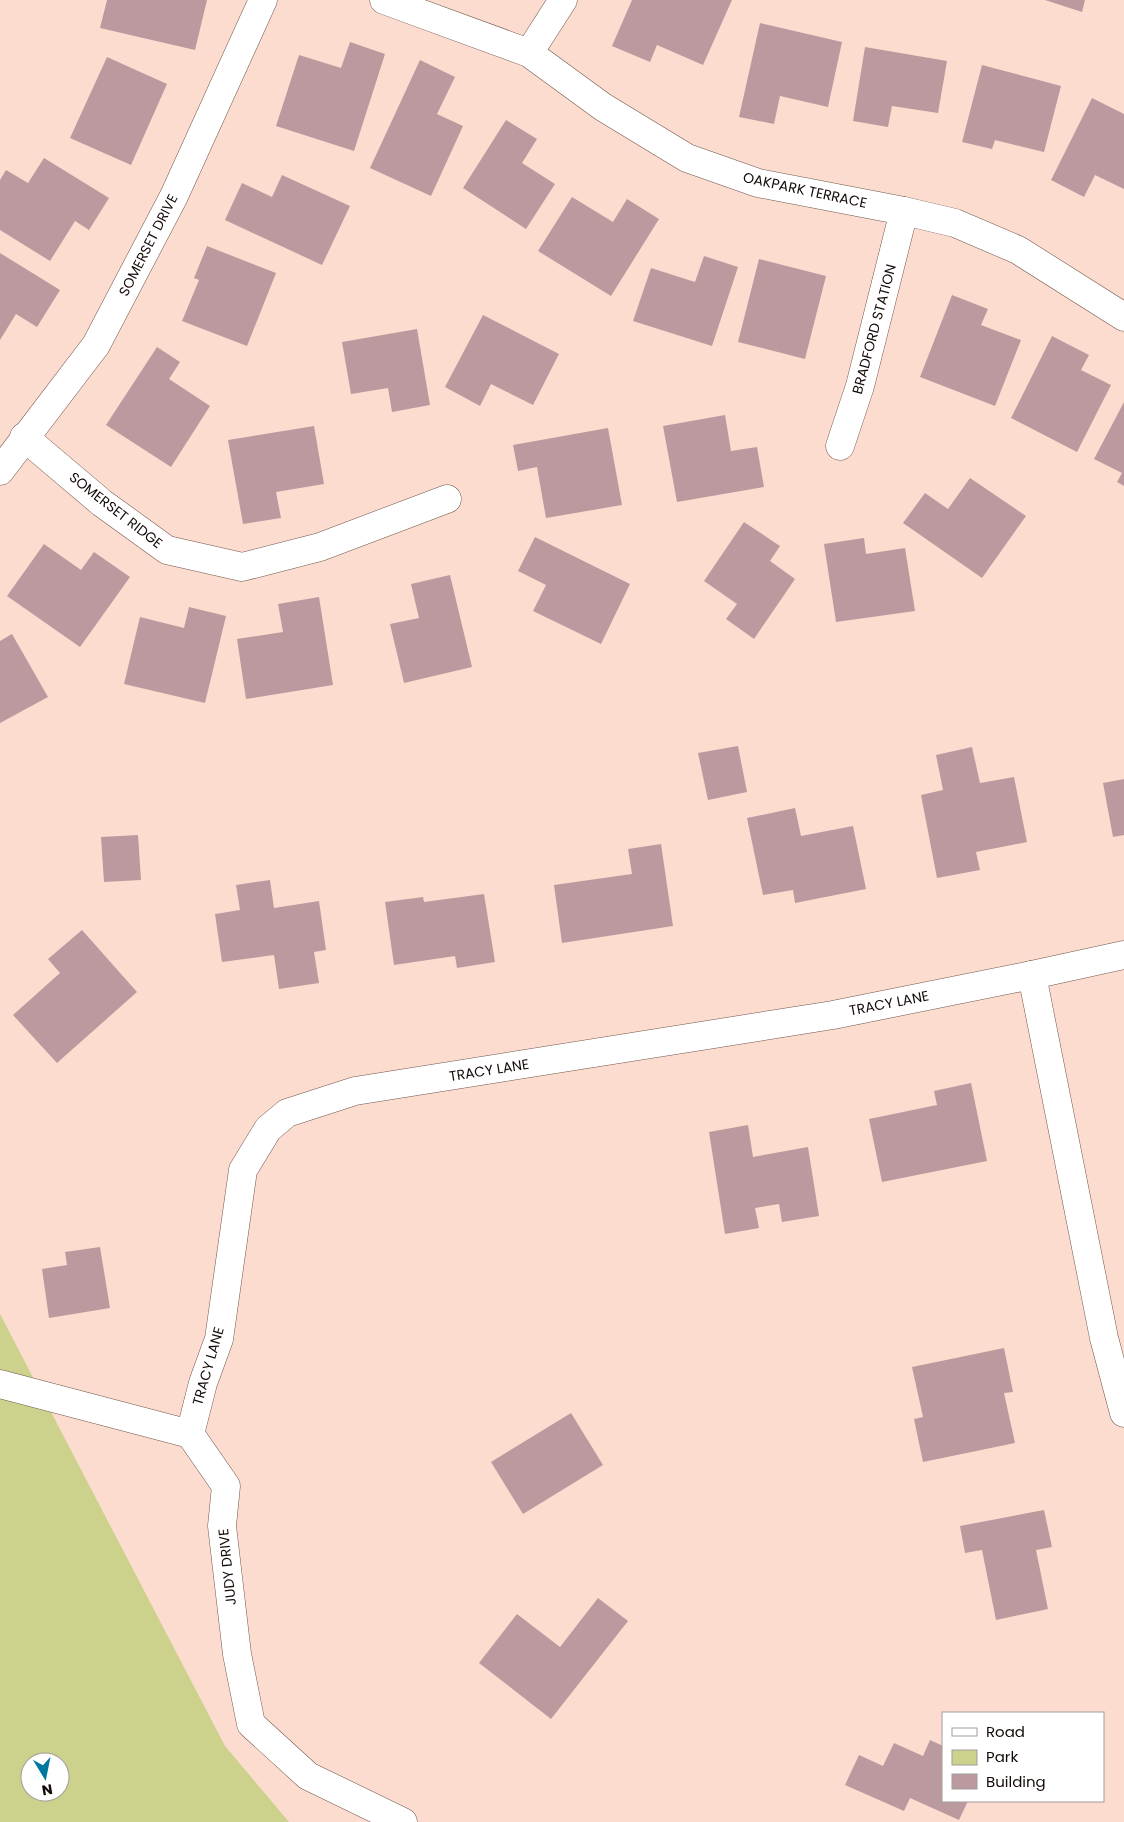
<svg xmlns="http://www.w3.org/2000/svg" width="1124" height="1822" font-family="Poppins,sans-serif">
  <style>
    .green { fill: #ccd18c; fill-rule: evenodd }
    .building { fill: #bb9a9f }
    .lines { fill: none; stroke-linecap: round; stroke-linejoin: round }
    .minor-casing { stroke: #70564b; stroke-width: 29 }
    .minor { stroke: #fff; stroke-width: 28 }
    .labels { text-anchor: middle; stroke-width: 4; stroke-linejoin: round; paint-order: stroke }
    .street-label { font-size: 14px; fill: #140a07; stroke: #fff }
  </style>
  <rect width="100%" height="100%" fill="#fcdccf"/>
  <path class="green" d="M0,1314L225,1746L289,1822H0ZM30,1762H60V1792H30Z"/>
  <g class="building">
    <polygon points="107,0 207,0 195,50 100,28"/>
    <polygon points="632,0 732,0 703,65 657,45 650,62 612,46"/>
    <polygon points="1045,0 1085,0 1082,12"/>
    <polygon points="760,23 842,42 828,107 780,96 774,124 739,117"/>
    <polygon points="350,42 385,54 354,151 276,126 299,55 341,68"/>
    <polygon points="865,47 947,61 938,113 892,106 888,127 853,121"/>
    <polygon points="107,57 167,84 131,165 70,138"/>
    <polygon points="420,60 455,77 437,114 463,126 431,196 370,168"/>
    <polygon points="982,65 1061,86 1044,152 995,140 992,149 962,142"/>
    <polygon points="1092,98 1124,114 1124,189 1095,175 1084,197 1051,180"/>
    <polygon points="506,120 537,139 522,163 555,184 526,229 463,188"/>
    <polygon points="44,158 109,198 89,230 75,221 50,261 0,230 0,180 6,170 28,183"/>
    <polygon points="282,175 350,206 322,265 225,220 242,183 272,197"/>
    <polygon points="572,197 613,222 627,199 659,219 611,296 538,251"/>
    <polygon points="207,246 276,273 247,346 182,321 199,280 194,278"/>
    <polygon points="0,253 60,290 37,327 16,314 0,340"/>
    <polygon points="704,256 738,267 712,346 633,321 651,268 695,282"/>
    <polygon points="759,259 826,276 805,359 738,342"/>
    <polygon points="952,295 988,309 981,325 1021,340 995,406 920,377"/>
    <polygon points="483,315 559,354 533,405 491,384 480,406 445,387"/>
    <polygon points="417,329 430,405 392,412 388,388 351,394 342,342"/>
    <polygon points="1052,336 1089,355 1081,370 1111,385 1077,452 1011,418"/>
    <polygon points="157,347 180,362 169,379 210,406 171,467 106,425"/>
    <polygon points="1124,402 1124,486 1117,482 1122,473 1094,459"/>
    <polygon points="725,415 731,451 757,447 764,487 677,502 663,426"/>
    <polygon points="314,426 324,484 276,492 281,518 243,524 228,440"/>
    <polygon points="608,428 622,505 546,518 537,467 518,471 513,445"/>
    <polygon points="970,478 1026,516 982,578 903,523 925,493 948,509"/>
    <polygon points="744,522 780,546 770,561 795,579 754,639 726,619 737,604 704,581"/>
    <polygon points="535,537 630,584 601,644 533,611 546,585 518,571"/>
    <polygon points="864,538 866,554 905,548 915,611 836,622 824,544"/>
    <polygon points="44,544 81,570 94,552 130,577 80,647 7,596"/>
    <polygon points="450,575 472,667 404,683 390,624 419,618 411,584"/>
    <polygon points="319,597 333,685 246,699 237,639 283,632 278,604"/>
    <polygon points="189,607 226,616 205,703 124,684 140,617 184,628"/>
    <polygon points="12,634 48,697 0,723 0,641"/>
    <polygon points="738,746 747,792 708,800 698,753"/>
    <polygon points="972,747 980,783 1014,777 1027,842 976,852 980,870 937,878 921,795 943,790 936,755"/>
    <polygon points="1124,779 1124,835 1113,837 1103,783"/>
    <polygon points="795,808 801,836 853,826 866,889 795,903 793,890 763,895 747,818"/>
    <polygon points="138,835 141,880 104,882 101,837"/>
    <polygon points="661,844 673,926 562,943 554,885 632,874 628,849"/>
    <polygon points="270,880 274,908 319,901 326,950 314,952 319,983 279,989 274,955 222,962 215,914 240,910 236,885"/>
    <polygon points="484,894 495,962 457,968 455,956 394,965 385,902 423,897 424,902"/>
    <polygon points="82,930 137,992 57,1063 13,1015 60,973 48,959"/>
    <polygon points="971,1083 987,1161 882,1182 869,1119 937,1105 934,1091"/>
    <polygon points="748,1125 753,1157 808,1147 819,1216 782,1222 779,1204 755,1208 759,1228 725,1234 709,1132"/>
    <polygon points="100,1247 110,1308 49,1318 42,1269 67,1265 65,1252"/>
    <polygon points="1004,1348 1013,1392 1004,1393 1015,1443 923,1462 914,1419 923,1417 912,1367"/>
    <polygon points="571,1413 603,1465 523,1514 491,1462"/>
    <polygon points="1044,1510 1052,1547 1036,1550 1048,1609 996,1620 982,1550 965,1553 960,1526"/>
    <polygon points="598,1598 628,1621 551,1719 479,1663 517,1614 560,1647"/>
    <polygon points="930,1740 943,1746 943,1801 968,1801 959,1820 910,1798 904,1811 845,1785 859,1755 883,1766 894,1743 923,1756"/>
  </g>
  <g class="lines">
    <defs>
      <g id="minor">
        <polyline points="384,0 529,53 603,107 687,158 758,183 904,211 955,223 1018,250 1124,317"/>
        <polyline points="529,53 563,0"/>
        <polyline points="24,437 102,503 167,550 242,567 320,547 447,499"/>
        <polyline points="840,446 860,386 904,211"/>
        <polyline points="0,471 96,345 174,196 263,0"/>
        <polyline points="1124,955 1032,975 1104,1338 1124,1413"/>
        <polyline points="0,1384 190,1434 226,1486 222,1526 237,1654 251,1724 308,1776 403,1822"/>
        <polyline points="190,1434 203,1383 219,1339 243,1170 268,1129 287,1113 355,1091 833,1015 1032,975"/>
      </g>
    </defs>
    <use href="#minor" class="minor-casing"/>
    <use href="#minor" class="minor"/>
  </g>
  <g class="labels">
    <g class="street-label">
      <text transform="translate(805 190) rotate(12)" y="5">OAKPARK TERRACE</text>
      <text transform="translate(148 245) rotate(-63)" y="5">SOMERSET DRIVE</text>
      <text transform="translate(874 329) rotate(-75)" y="5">BRADFORD STATION</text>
      <text transform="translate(116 510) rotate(38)" y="5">SOMERSET RIDGE</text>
      <text transform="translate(889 1003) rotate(-11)" y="5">TRACY LANE</text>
      <text transform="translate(489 1070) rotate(-9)" y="5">TRACY LANE</text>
      <text transform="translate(208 1366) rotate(-74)" y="5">TRACY LANE</text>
      <text transform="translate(227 1567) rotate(-96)" y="5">JUDY DRIVE</text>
    </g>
  </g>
  <rect x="942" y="1712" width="162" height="90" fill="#ffffff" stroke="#a19d9c"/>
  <rect x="952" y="1728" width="25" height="8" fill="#ffffff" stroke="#a19d9c"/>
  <text x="986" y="1737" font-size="15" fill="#140a07">Road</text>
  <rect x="952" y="1750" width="25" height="15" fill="#ccd18c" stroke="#a19d9c"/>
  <text x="986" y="1762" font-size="15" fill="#140a07">Park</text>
  <rect x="952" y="1774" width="25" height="15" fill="#bb9a9f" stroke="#a19d9c"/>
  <text x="986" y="1787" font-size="15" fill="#140a07">Building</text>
  <g transform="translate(45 1777) rotate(170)"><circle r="24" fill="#ffffff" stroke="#a19d9c"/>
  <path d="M0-4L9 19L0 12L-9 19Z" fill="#00779f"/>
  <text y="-8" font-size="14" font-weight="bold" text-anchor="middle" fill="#140a07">N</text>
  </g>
</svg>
